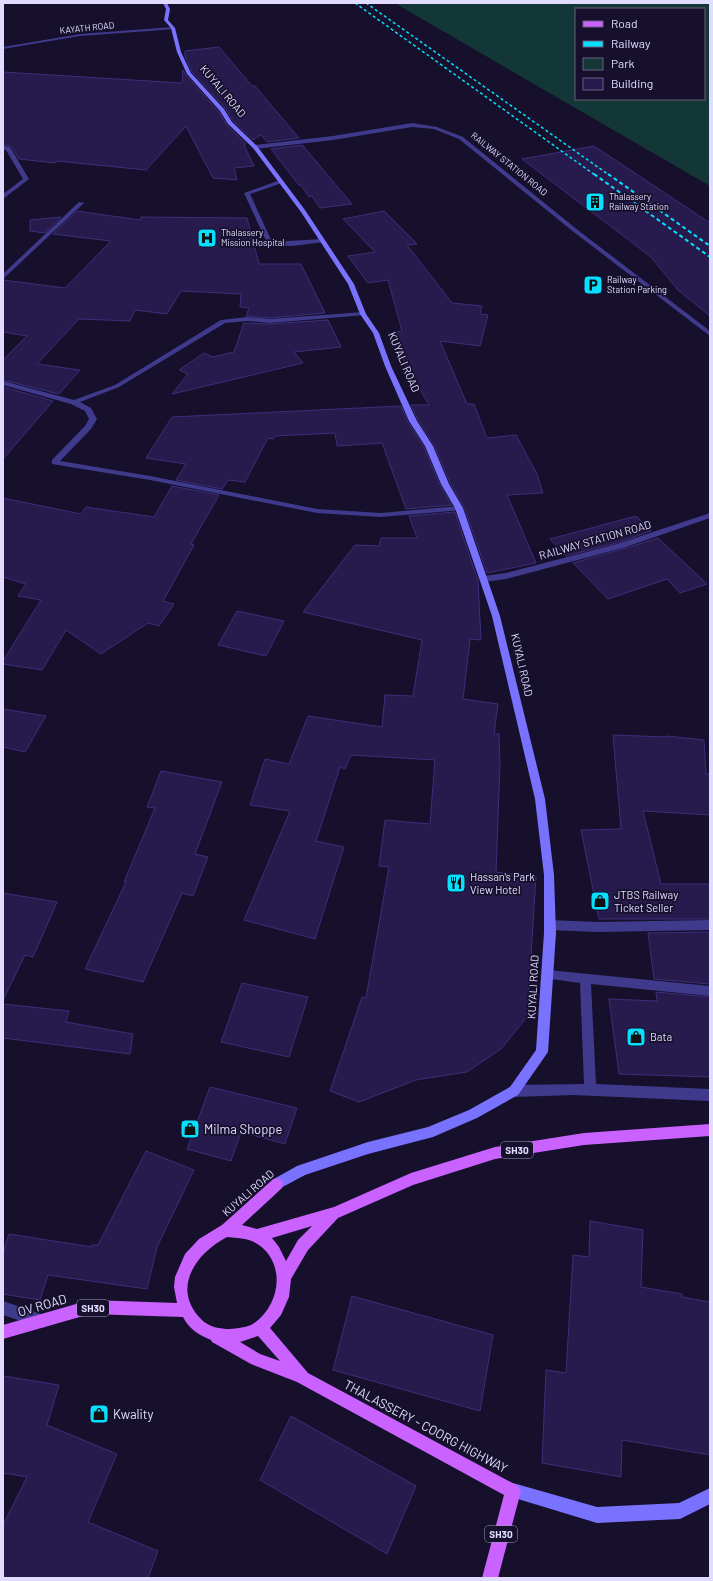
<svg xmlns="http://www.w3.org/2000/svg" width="713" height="1581" font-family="Barlow,sans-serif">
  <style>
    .green { fill: #133636; fill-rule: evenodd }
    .building { fill: #271b4d; stroke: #3e2d7a }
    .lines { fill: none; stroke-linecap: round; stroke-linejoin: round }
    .service { fill: #3f3a8c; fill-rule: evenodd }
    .minor { fill: #3f3a8c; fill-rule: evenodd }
    .secondary { fill: #7972ff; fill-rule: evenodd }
    .primary { fill: #c962ff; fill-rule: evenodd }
    .rail-far1 { stroke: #07dfff; stroke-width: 1.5; stroke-dasharray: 3 2.5; stroke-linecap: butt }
    .rail { stroke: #07dfff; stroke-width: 2; stroke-dasharray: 4 3; stroke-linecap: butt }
    .labels { text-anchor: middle; stroke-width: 3.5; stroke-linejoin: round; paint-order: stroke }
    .far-street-label { font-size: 9px; fill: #e0dbff; stroke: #16102c }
    .far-poi-label { font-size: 9px; fill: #e0dbff; stroke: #16102c; text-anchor: start }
    .shield { fill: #16102c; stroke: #a39ec0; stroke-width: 1 }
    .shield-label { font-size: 10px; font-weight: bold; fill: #e0dbff }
    .street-label { font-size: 11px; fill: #e0dbff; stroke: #16102c }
    .poi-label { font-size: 11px; fill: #e0dbff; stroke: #16102c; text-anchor: start }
    .near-poi-label { font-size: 13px; fill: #e0dbff; stroke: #16102c; text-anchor: start }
    .near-street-label { font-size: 13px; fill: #e0dbff; stroke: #16102c }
  </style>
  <rect width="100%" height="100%" fill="#16102c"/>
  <path class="green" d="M396,3H710V186L403,8ZM576,9H704V99H576Z"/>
  <g class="building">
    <polygon points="219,47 252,86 255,86 299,138 267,142 261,135 253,140 233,121 225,108 192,72 185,56 185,51"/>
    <polygon points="183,70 186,75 219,112 227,125 246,144 244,145 254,166 234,168 237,180 213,178 186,126 146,170 57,161 55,163 19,159 11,146 3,145 3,72 182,83"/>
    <polygon points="302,145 304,147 352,204 320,208 312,196 309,197 301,185 299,185 271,149"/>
    <polygon points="594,146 710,223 710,316 678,290 651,257 522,159"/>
    <polygon points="77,211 140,220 141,217 247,218 259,264 301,264 325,313 270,318 246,316 249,308 240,307 241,294 181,291 167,314 135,310 130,321 79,319 37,364 80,370 59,394 3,380 3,360 27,336 3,332 3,280 65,288 111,241 53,234"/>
    <polygon points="384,211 417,244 407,245 452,303 482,306 480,314 488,315 480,346 440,341 467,404 474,404 487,438 516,435 537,474 543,493 507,495 536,563 487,573 464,507 450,483 434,445 418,420 411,405 429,405 388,333 402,331 388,280 368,283 348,256 375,252 343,219"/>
    <polygon points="61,217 45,233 30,231 30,220"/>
    <polygon points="328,320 341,347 294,352 303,363 172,394 188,374 179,370 204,353 213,357 234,352 244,323 270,324"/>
    <polygon points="3,387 53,401 3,459"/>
    <polygon points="401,406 408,422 424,447 440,485 452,505 406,509 382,443 337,446 335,433 275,436 273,439 268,438 245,482 228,480 222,489 176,480 186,464 146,458 172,417"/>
    <polygon points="172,486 219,495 191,544 194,545 163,601 174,604 159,626 148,623 101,654 66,630 42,670 3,664 3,661 41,600 18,596 26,584 3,577 3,498 81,514 86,507 154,517"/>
    <polygon points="455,512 478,581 481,640 470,639 463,699 498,704 494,734 499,734 500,764 496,872 536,877 527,1017 501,1049 467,1072 416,1080 359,1102 330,1091 362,997 366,998 389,867 379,866 385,820 430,824 435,760 351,755 345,769 340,767 316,841 344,847 315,939 244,920 290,811 250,805 265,759 289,764 308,716 382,727 385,695 413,696 422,640 303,612 355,545 379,546 381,538 417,538 409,516"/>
    <polygon points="636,516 651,531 617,543 566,556 550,539"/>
    <polygon points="658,538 707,584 680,593 667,579 608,599 573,563 623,549"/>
    <polygon points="237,611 284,621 266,656 218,645"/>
    <polygon points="3,709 46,716 25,752 3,747"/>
    <polygon points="613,735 667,737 667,736 704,740 706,774 710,774 710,815 643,811 661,884 710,884 710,919 599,919 581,830 621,829"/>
    <polygon points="161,771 222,782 195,854 208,857 193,896 182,893 143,982 85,969 126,882 124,882 155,808 147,807"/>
    <polygon points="3,893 57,902 33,957 25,955 3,1000"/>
    <polygon points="710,932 710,984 654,979 648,933"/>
    <polygon points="242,983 308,997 289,1057 221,1042"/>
    <polygon points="656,992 710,997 710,1077 619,1074 609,999 657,1001"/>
    <polygon points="3,1004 69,1011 66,1022 133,1034 130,1054 3,1038"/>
    <polygon points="210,1087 297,1108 285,1144 241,1132 231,1161 187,1149"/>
    <polygon points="146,1151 194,1170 157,1247 147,1289 48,1275 40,1300 3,1294 3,1253 9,1234 92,1247 92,1245 98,1245"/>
    <polygon points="590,1221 643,1230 641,1287 682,1294 682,1297 710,1302 710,1455 622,1440 621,1477 542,1463 546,1370 566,1373 573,1255 589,1257"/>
    <polygon points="352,1296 493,1335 480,1411 333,1370"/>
    <polygon points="3,1376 59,1385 47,1425 117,1454 88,1522 158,1551 148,1578 3,1578 3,1525 27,1477 3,1473"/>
    <polygon points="291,1416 416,1486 387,1554 260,1480"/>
  </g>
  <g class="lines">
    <g class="service">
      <polygon points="412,123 437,127 463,137 579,231 710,331 710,336 575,233 459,139 434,129 412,127 333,140 255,149 252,147 255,145 333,136"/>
      <polygon points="280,180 282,181 282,183 250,194 272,242 322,239 325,241 324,242 292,246 268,245 244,193"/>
      <polygon points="710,513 710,518 623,548 506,579 484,582 480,579 484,576 506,573 617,544"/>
      <polygon points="550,920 598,922 710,920 710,930 598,932 550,930 546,928 545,925 546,922"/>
      <polygon points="548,970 710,986 710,996 591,984 596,1084 710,1089 710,1101 573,1095 514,1097 510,1095 508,1091 510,1087 514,1085 584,1084 580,983 544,978 542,975 544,972"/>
    </g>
    <g class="minor">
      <polygon points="173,27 175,29 80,36 3,49 3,47 80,34"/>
      <polygon points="3,146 10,147 29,179 3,199 3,194 23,179 6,150 3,150"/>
      <polygon points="79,202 84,203 3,279 3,274"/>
      <polygon points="363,312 365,313 365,315 270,323 247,321 225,323 119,387 80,402 91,408 97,419 91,429 60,461 150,476 317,509 381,513 459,506 463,508 462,510 381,517 317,513 150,480 52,464 52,460 85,426 89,419 85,411 71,404 3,385 3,381 74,400 115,385 221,320 247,317 270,319"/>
      <polygon points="3,1301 47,1316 49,1321 47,1326 42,1328 3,1315"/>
    </g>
    <g class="secondary">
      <polygon points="163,3 167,3 170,9 168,20 175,28 181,52 191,73 224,109 232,122 257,146 305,210 354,284 366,314 379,333 391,366 417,421 433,446 449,484 463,508 500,616 545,799 554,875 556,933 548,1052 518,1095 477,1118 433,1137 368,1154 305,1175 277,1190 272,1188 271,1184 272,1180 297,1166 368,1142 428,1127 469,1110 510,1087 536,1050 544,933 544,875 535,799 492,616 455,508 441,484 425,446 409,421 385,366 373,333 360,314 348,284 301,212 253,148 228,124 220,111 187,74 177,52 171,28 164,20 166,9"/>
      <polygon points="513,1483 597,1507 679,1503 710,1488 710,1504 680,1519 597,1523 508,1496 505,1491 508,1486"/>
    </g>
    <path class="primary" d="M710,1124V1136L584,1145L495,1159L413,1185L338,1218L308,1250L291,1279L289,1297L281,1315L270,1328L308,1373L518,1486L521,1491L498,1578H482L504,1495L297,1382L251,1364L212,1342L211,1340C199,1335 189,1329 183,1317L90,1314L3,1339V1325L90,1300L177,1303L174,1287L175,1277L185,1254L199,1239L222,1225L272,1180L277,1178L282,1180L283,1184L282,1188L242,1225L257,1229L334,1207L411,1173L495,1147L584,1133ZM312,1226L298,1240L286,1261L279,1247L272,1238ZM227,1237C236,1238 247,1238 254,1242C288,1260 281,1308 251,1325C244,1328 237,1328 230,1329C220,1329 209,1327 202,1320C170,1289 196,1253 227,1237ZM258,1336L280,1361L260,1354L240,1342Z"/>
    <g class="rail-far1">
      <polyline points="355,3 595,175"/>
      <polyline points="366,3 609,175"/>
    </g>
    <g class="rail">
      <polyline points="594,174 710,257"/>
      <polyline points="608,174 710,246"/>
    </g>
  </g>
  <defs>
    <symbol id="building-square" viewBox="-11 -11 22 22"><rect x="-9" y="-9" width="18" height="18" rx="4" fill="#07dfff" stroke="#16102c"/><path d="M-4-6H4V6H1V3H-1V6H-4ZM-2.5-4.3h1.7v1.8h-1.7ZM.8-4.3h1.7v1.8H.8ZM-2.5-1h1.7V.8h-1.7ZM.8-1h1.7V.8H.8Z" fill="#111"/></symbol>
    <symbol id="hospital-square" viewBox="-11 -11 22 22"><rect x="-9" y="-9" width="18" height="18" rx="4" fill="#07dfff" stroke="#16102c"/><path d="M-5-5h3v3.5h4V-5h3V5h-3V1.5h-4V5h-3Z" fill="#111"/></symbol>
    <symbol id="parking-square" viewBox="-11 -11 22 22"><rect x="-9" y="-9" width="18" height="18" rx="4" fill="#07dfff" stroke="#16102c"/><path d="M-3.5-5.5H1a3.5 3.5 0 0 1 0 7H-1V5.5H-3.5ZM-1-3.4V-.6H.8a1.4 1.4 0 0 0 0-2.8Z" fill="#111"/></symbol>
    <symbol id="restaurant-square" viewBox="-11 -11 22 22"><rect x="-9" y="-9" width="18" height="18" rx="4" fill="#07dfff" stroke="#16102c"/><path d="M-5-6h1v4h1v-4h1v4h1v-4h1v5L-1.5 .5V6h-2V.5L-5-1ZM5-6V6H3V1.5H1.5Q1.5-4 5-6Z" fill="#111"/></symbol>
    <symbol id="shop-square" viewBox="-11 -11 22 22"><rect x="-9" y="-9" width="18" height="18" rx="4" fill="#07dfff" stroke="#16102c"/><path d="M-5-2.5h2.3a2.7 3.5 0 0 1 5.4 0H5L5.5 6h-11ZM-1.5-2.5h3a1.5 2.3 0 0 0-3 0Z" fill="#111"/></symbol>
  </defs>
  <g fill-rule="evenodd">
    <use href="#building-square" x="584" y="191" width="22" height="22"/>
    <use href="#hospital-square" x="196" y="227" width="22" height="22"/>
    <use href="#parking-square" x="582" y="274" width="22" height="22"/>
    <use href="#restaurant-square" x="445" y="872" width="22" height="22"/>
    <use href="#shop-square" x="589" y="890" width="22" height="22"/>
    <use href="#shop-square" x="625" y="1026" width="22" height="22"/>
    <use href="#shop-square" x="179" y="1118" width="22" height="22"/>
    <use href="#shop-square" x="88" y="1403" width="22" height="22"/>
  </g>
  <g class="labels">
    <g class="far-street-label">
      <text transform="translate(87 28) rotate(-6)" y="3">KAYATH ROAD</text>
      <text transform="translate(509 164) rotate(39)" y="3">RAILWAY STATION ROAD</text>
    </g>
    <g class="far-poi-label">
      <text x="609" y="200">Thalassery<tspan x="609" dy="10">Railway Station</tspan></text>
      <text x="221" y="236">Thalassery<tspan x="221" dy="10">Mission Hospital</tspan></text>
      <text x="607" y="283">Railway<tspan x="607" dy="10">Station Parking</tspan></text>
    </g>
    <g class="shield">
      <rect x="501" y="1142" width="32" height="16" rx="3"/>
      <rect x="77" y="1300" width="32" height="16" rx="3"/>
      <rect x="485" y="1526" width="32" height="16" rx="3"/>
    </g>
    <g class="shield-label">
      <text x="517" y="1154">SH30</text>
      <text x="93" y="1312">SH30</text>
      <text x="501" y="1538">SH30</text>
    </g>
    <g class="street-label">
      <text transform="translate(223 91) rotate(50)" y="4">KUYALI ROAD</text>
      <text transform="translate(404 362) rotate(67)" y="4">KUYALI ROAD</text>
      <text transform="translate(595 540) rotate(-16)" y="4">RAILWAY STATION ROAD</text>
      <text transform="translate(522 665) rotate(77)" y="4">KUYALI ROAD</text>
      <text transform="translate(533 987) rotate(-87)" y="4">KUYALI ROAD</text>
      <text transform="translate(248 1193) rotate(-41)" y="4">KUYALI ROAD</text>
    </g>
    <g class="poi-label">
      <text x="470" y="881">Hassan's Park<tspan x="470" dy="13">View Hotel</tspan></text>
      <text x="614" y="899">JTBS Railway<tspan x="614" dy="13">Ticket Seller</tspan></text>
      <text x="650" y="1041">Bata</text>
    </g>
    <g class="near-poi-label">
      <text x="204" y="1134">Milma Shoppe</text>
      <text x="113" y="1419">Kwality</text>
    </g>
    <g class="near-street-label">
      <text transform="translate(42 1305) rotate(-16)" y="5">OV ROAD</text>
      <text transform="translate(426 1426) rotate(28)" y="5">THALASSERY - COORG HIGHWAY</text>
    </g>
  </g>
  <rect width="713" height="1581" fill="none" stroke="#e0dbff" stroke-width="8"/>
  <rect x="575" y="8" width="130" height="92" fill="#16102c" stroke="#676180"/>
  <rect x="583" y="21" width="20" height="6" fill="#c962ff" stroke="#676180"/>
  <text x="611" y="28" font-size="12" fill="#e0dbff">Road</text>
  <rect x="583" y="41" width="20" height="6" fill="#07dfff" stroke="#676180"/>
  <text x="611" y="48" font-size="12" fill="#e0dbff">Railway</text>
  <rect x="583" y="58" width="20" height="12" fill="#133636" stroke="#676180"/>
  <text x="611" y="68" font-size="12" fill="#e0dbff">Park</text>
  <rect x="583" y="78" width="20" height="12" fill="#271b4d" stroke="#676180"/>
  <text x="611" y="88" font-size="12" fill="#e0dbff">Building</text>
</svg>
